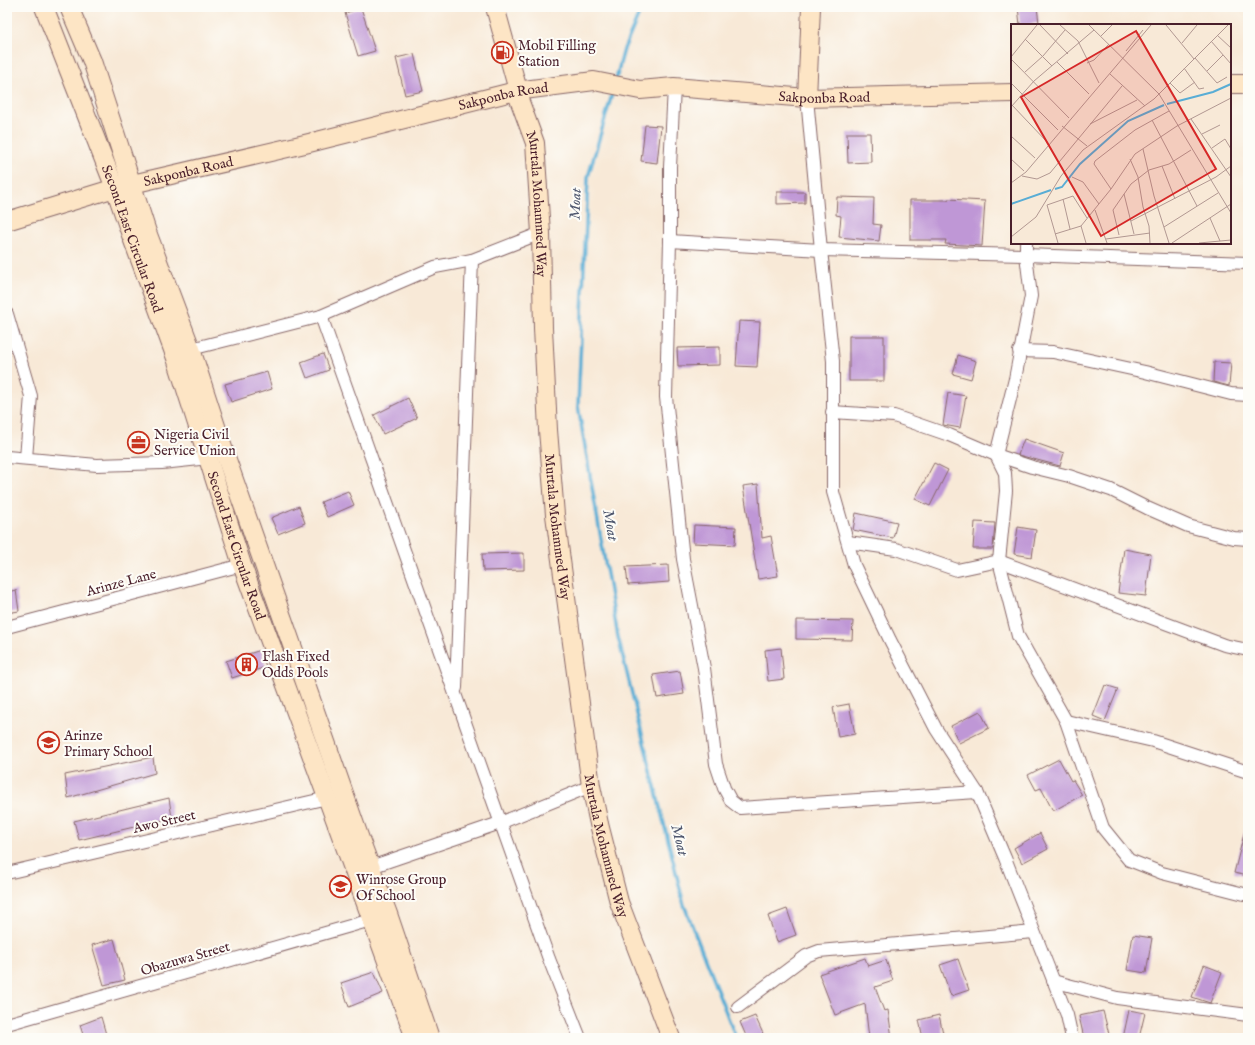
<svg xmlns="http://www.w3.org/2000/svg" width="1255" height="1045" font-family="'IM FELL English',serif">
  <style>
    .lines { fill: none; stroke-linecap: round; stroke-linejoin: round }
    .stream { stroke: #59add5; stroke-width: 3.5 }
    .building { fill: #bf97d6 }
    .street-casing { stroke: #876667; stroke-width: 14 }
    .secondary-casing { stroke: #876667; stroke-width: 20 }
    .street { stroke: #fff; stroke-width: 12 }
    .secondary { stroke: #fde5c5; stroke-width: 18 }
    .labels { text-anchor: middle; stroke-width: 4; stroke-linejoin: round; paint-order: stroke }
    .poi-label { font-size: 14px; fill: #4a1f2b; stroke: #fdfcf7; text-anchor: start }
    .street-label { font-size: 14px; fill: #4a1f2b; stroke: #fdfcf7 }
    .water-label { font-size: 15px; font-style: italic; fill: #50586f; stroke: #fdfcf7 }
    .inset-river { fill: none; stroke: #59add5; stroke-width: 2 }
    .inset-road { fill: none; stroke: #b29892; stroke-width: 1 }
    .view { fill: #d62828; fill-opacity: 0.15; stroke: #d62828; stroke-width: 2 }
    .inset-edge { fill: none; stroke: #4a1f2b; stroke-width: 2 }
  </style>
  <rect width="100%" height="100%" fill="#fdfcf7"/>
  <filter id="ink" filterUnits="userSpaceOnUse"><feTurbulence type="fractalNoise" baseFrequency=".025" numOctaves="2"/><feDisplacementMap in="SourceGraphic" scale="8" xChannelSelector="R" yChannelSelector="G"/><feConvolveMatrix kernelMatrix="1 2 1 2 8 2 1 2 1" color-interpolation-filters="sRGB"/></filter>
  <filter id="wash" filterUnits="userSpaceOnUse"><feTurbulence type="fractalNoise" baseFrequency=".012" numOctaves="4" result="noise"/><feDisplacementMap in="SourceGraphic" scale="16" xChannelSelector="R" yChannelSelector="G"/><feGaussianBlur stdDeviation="0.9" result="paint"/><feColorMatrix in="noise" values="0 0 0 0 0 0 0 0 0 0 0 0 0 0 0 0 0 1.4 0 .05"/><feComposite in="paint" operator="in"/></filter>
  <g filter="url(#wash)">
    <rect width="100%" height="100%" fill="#f8e9d7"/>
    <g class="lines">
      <g class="stream">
        <polyline points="616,79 624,49 642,7"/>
        <polyline points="613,91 588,177 578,406 618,637 684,905 736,1038"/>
      </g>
    </g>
    <g id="blocks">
      <g class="building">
        <polygon points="1018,7 1037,7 1039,23 1020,25"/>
        <polygon points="361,8 375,51 358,56 345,13"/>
        <polygon points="414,54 423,91 405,95 396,58"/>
        <polygon points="645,125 661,126 657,163 641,161"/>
        <polygon points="847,133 870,133 871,162 848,163"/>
        <polygon points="777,192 805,192 805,203 777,204"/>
        <polygon points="837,197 874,198 873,224 881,225 879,241 839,237 841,216 836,215"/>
        <polygon points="948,199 985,201 982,246 945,244 946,240 910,240 910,200 948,200"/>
        <polygon points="739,321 760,322 757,367 736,366"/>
        <rect x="849" y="336" width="35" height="45"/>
        <polygon points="720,347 720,365 678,366 677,348"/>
        <polygon points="323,354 329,370 307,378 301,362"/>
        <polygon points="958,355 976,361 971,379 953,374"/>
        <polygon points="1214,362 1231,363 1229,386 1213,382"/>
        <polygon points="267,372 272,389 231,402 225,384"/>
        <polygon points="948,393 966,396 960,428 943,425"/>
        <polygon points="408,398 417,418 383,434 374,415"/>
        <polygon points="1024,439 1064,453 1060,466 1018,455"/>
        <polygon points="934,463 948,470 930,506 915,499"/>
        <polygon points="758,484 762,538 771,536 778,576 758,579 743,486"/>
        <polygon points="348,491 354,505 327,517 321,502"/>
        <polygon points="299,506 305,523 278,534 271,518"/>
        <polygon points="856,513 897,522 893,538 853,530"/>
        <polygon points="975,522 995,523 993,549 973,549"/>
        <polygon points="694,525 736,527 735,545 693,543"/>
        <polygon points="1018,527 1036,530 1032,557 1014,554"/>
        <polygon points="1124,549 1151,554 1146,596 1118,593"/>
        <polygon points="524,553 524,570 483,571 482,554"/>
        <polygon points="668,565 669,582 628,585 626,567"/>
        <polygon points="16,590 19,611 7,613 7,592"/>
        <polygon points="796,620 853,621 852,640 796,639"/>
        <polygon points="781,648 784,679 768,681 765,650"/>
        <polygon points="261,650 266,667 232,678 226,661"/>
        <polygon points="680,671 684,694 657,698 653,675"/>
        <polygon points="1105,685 1118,689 1105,721 1093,716"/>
        <polygon points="849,704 855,734 838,737 833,707"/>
        <polygon points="980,711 989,728 959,743 951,726"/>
        <polygon points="153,757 155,773 68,798 65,775"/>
        <polygon points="1059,759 1071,781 1073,780 1082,795 1053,811 1041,788 1036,790 1028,775"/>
        <polygon points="169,798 172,818 79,840 74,821"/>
        <polygon points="1245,830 1248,830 1248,876 1234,873"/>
        <polygon points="1040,833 1048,849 1022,863 1014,848"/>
        <polygon points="787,909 796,935 777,942 768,916"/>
        <polygon points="1133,935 1152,938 1146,973 1127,970"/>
        <polygon points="114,939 125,980 104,985 92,945"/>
        <polygon points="865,958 868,966 886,960 893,981 875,987 884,1011 888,1010 892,1038 869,1038 865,1004 835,1015 819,974"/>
        <polygon points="958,959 969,990 951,996 940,965"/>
        <polygon points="1204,965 1222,972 1210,1003 1192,997"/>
        <polygon points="374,972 383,993 349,1007 341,983"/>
        <polygon points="1129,1010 1145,1013 1139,1038 1123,1038"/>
        <polygon points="1103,1011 1110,1038 1084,1038 1079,1016"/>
        <polygon points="939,1015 944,1038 923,1038 919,1020"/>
        <polygon points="755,1016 765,1038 747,1038 740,1022"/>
        <polygon points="101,1017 107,1038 84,1038 80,1025"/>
      </g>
    </g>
  </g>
  <g filter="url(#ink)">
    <use href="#blocks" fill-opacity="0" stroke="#876667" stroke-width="1"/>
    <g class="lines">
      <defs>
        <g id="street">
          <polyline points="674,87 670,167 670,241 666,397 683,559 704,668 716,764 724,788 731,801 740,808 977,792"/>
          <polyline points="807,98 821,250 833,361 833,492 854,565 890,640 936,729 977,792 1005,858 1067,1015 1072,1038"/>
          <polyline points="670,241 821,250 1026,255 1248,263"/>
          <polyline points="1026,243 1026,255 1031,296 1015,379 996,455 1005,473 1006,491 999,561 1018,636 1066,721 1103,828 1129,860 1162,873 1248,895"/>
          <polyline points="7,314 31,396 26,458"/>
          <polyline points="321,316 549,959 580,1038"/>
          <polyline points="191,349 321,316 435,267 472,260 541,233"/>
          <polyline points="1019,351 1053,352 1145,372 1231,394 1248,395"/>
          <polyline points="832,412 894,416 949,435 996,455 1032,467 1069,476 1111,490 1147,508 1188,526 1234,538 1248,539"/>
          <polyline points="7,457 97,465 162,463 209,458"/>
          <polyline points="848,542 896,549 957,570 999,561 1224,645 1248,650"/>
          <polyline points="7,627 242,565"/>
          <polyline points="456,688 472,260"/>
          <polyline points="1066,721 1153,741 1248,772"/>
          <polyline points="365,869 500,823 591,786"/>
          <polyline points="7,873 327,798"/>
          <polyline points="1053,981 1117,998 1248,1015"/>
          <polyline points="738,1007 806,956 819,951 1034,932"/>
          <polyline points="7,1024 371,920"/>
        </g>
        <g id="secondary">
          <path id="s1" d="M44,7L115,188L131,235L176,358L242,565L415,1038"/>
          <polyline points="69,7 92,61 147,232 191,349 225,454 360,839 388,914 430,1038"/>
          <path id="s2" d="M495,7L516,83V91L535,143L541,233L543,328L548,430L555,515L591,786L599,824L619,902L671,1038"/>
          <polyline points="1230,84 1248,84"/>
          <polyline points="807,98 811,7"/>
          <path id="s3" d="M7,221L115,188L309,143L516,91L594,81L640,90L674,87L807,98L1012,93"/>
        </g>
      </defs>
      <use href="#street" class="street-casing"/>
      <use href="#secondary" class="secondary-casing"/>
      <use href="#street" class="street"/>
      <use href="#secondary" class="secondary"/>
    </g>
  </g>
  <defs>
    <symbol id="fuel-ring" viewBox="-11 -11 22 22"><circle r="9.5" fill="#fdfcf7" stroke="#c8321e" stroke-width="1.5"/><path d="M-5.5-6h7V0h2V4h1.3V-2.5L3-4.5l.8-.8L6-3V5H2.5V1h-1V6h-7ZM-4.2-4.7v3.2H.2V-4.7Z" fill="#c8321e"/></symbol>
    <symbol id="office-ring" viewBox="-11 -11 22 22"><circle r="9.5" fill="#fdfcf7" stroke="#c8321e" stroke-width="1.5"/><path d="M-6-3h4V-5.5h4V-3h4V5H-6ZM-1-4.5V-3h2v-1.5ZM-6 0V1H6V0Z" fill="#c8321e"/></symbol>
    <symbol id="building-ring" viewBox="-11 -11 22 22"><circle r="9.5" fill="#fdfcf7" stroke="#c8321e" stroke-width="1.5"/><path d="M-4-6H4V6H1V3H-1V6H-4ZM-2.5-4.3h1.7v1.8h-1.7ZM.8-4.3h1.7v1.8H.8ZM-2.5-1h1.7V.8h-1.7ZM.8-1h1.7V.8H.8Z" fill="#c8321e"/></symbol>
    <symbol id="school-ring" viewBox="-11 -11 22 22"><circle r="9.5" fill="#fdfcf7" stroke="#c8321e" stroke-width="1.5"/><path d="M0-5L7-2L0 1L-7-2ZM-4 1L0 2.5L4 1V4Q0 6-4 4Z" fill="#c8321e"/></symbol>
  </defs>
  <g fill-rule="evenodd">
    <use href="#fuel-ring" x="490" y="40" width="25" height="25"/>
    <use href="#office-ring" x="126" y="430" width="25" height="25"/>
    <use href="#building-ring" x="234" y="652" width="25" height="25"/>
    <use href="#school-ring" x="36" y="730" width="25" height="25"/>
    <use href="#school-ring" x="328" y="874" width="25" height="25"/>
  </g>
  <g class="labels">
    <g class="poi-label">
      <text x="518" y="50">Mobil Filling<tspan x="518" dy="16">Station</tspan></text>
      <text x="154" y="439">Nigeria Civil<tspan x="154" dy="16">Service Union</tspan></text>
      <text x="262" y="661">Flash Fixed<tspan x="262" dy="16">Odds Pools</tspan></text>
      <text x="64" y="740">Arinze<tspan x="64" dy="16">Primary School</tspan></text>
      <text x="356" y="884">Winrose Group<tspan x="356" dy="16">Of School</tspan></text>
    </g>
    <g class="street-label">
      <text dy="5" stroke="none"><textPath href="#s3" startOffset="836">Sakponba Road</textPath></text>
      <text dy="5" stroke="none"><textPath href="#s3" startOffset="512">Sakponba Road</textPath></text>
      <text dy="5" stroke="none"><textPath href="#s3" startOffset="188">Sakponba Road</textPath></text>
      <text dy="5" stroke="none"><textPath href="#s2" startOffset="203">Murtala Mohammed Way</textPath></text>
      <text dy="5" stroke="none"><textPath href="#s1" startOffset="248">Second East Circular Road</textPath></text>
      <text dy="5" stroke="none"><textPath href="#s2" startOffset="527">Murtala Mohammed Way</textPath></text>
      <text dy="5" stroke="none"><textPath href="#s1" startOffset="572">Second East Circular Road</textPath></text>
      <text transform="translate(121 582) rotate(-15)" y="5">Arinze Lane</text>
      <text transform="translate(164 821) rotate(-13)" y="5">Awo Street</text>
      <text dy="5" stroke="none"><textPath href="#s2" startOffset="850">Murtala Mohammed Way</textPath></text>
      <text transform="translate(185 958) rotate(-16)" y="5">Obazuwa Street</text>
    </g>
    <g class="water-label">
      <text transform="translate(575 204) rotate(-88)" y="5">Moat</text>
      <text transform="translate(611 525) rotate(80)" y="5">Moat</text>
      <text transform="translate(680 840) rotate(76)" y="5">Moat</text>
    </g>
  </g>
  <g transform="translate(1011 24)">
    <rect width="220" height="220" fill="#f8e9d7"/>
    <path class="inset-river" d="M156,80L202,68L220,60M44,165L51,163L69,140L117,97L153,81M0,180L40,166"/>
    <path class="inset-road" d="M29,1L57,30M49,1L67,17L88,59M78,1L148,70L220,189M155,1L183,35M206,11L220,24M90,12L101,1M14,15L41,42M200,17L220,40M171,19L186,1M115,27L132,6M0,33L26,1M184,34L206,59L216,53M0,35L58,94M46,38L78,70M76,39L83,36L98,20M173,44L188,65L193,64M196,47L212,31M14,48L32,32L54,6M99,50L134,82M0,59L47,106M159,59L169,69L184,58M0,80L37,119M0,83L23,57L83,6M180,95L220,153M141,96L186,182M79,100L126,76M51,102L76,122M191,110L209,101M0,112L24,134M201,124L214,115L220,125M132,125L143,172L158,219M0,135L13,147M119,135L127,153L132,183L138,202L139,219M151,142L164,175M11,152L26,155L39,149L111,62M61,153L72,158L88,180M0,159L15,148L140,1M100,165L83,140L84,137L124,106L158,87M113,170L123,210M52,175L59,205M36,181L62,172L76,194M36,181L47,219M84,186L96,219M199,194L209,217M120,197L205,153L220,142M70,202L75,219M153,203L207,169M44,210L70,202L100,165L124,130L166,102L220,74M108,211L102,186L120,160L138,146L158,140L180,126M0,213L25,193L50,152L72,126L143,75L217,1M95,215L139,209M161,219L220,180M188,219L220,216"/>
    <path class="view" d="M125,7L205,145L90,212L10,73Z"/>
    <rect width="220" height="220" class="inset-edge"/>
  </g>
  <rect width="1255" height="1045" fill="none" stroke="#fdfcf7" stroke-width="24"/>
</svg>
